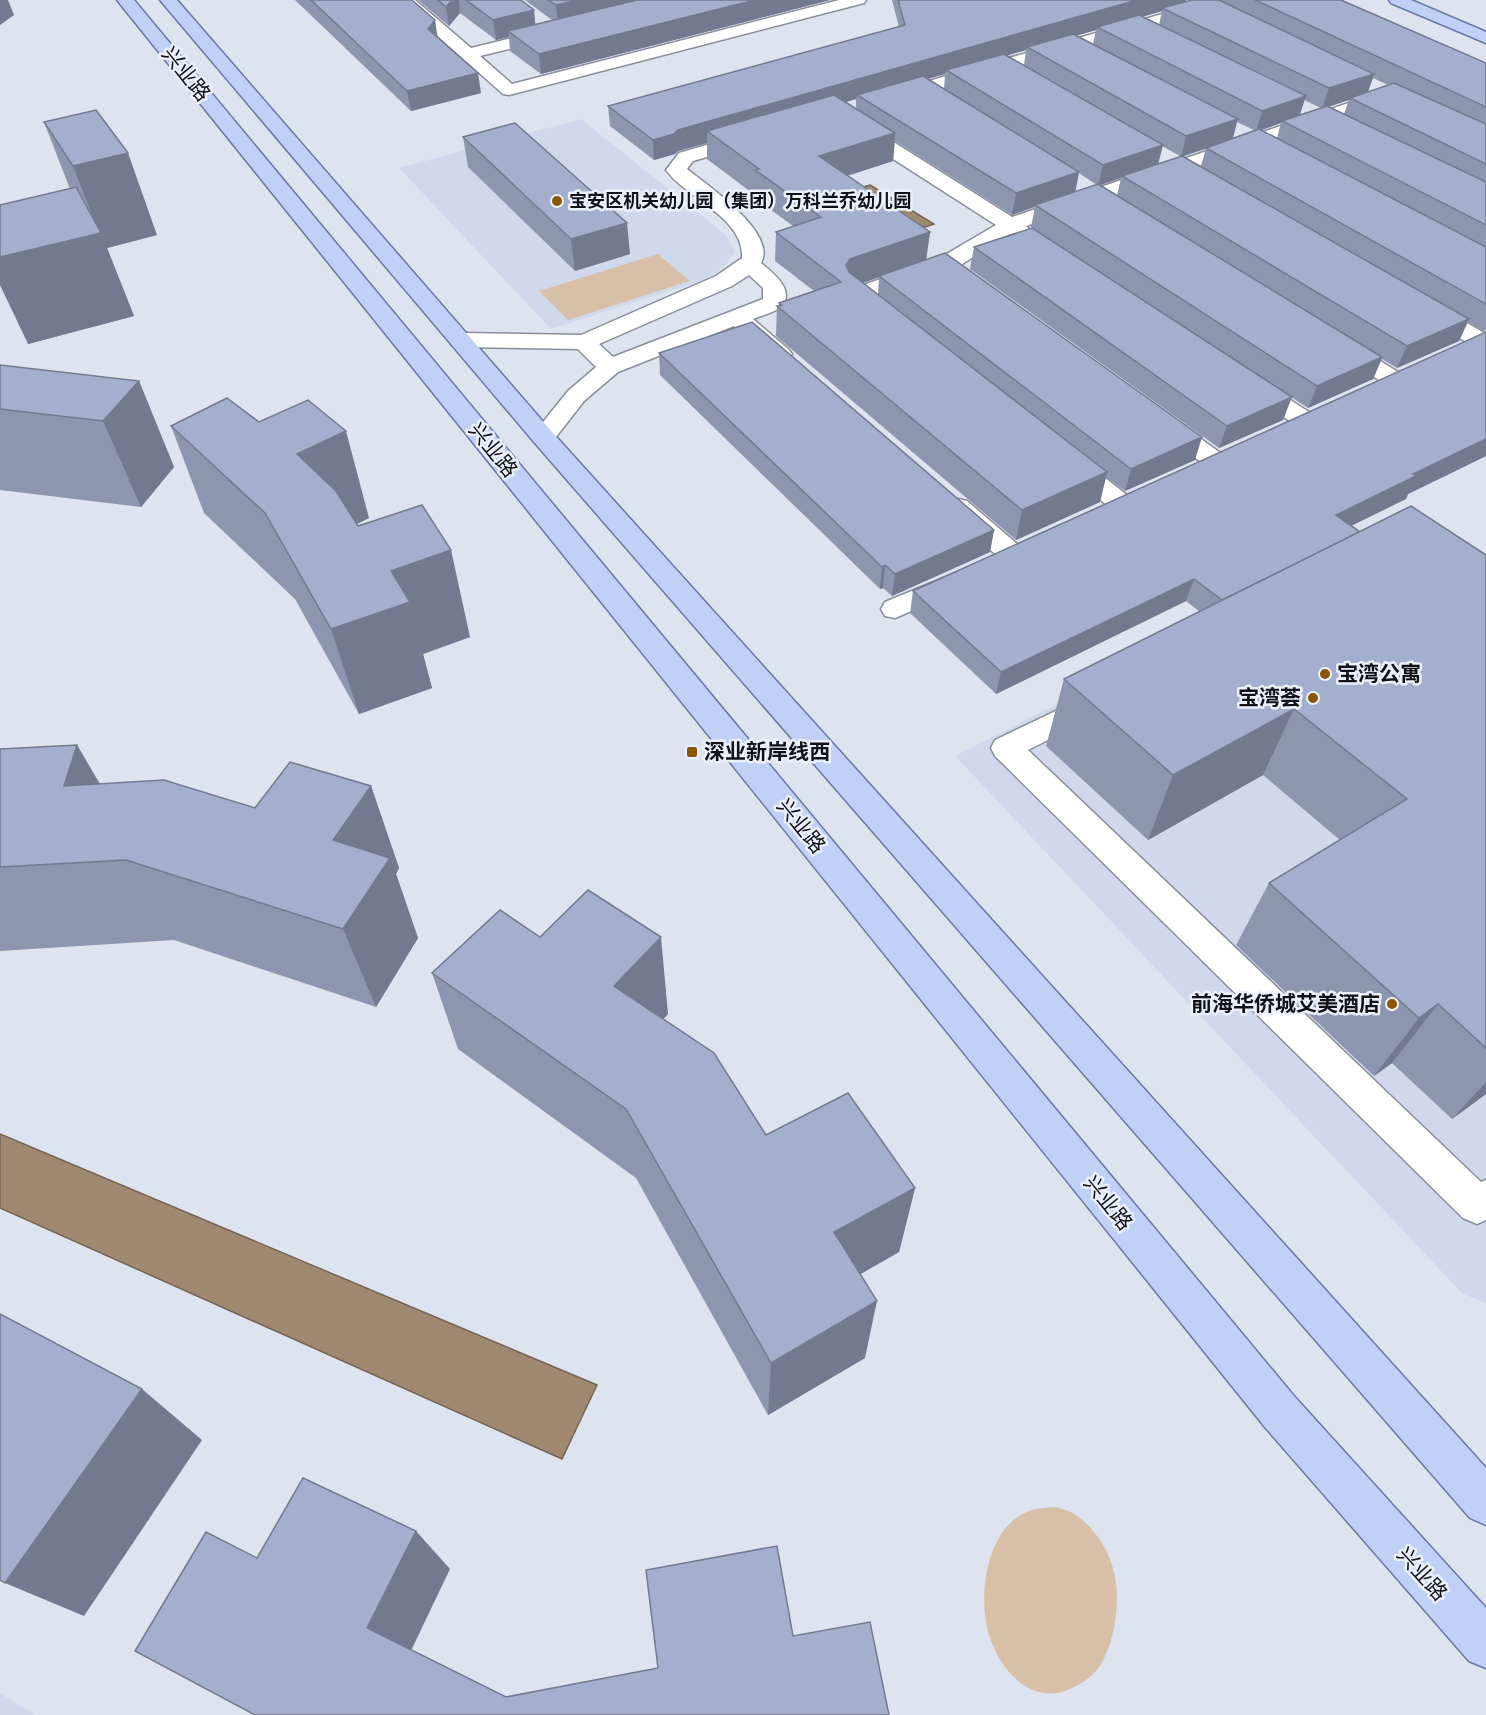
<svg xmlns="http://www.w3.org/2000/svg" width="1486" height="1715" font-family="Georgia,'Noto Sans SC',serif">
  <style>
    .built { fill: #d0d8ec }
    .green { fill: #d7c0a7 }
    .water { fill: #9f8970; stroke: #746555; stroke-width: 1.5 }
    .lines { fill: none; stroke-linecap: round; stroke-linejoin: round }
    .minor-casing { stroke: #898e9a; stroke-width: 3 }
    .major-casing { stroke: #6878a5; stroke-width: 3 }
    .minor { fill: #fff; fill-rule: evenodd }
    .major { fill: #c1d0f7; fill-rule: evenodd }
    .wall { fill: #8c96af; fill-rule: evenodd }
    .shaded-wall { fill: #727a8f }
    .building { fill: #a3afcc; stroke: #727a8f; stroke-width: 1.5 }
    .poi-dot { fill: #8a5602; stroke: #ebf0fd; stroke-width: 2 }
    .labels { text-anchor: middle; stroke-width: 5; stroke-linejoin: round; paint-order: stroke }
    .far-poi-label { font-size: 18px; font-weight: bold; fill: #101116; stroke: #ebf0fd; text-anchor: start }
    .street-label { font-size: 21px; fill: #101116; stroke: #ebf0fd }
    .poi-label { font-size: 21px; font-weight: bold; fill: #101116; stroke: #ebf0fd; text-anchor: start }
  </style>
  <rect width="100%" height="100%" fill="#dee3f0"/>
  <g class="built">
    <polygon points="581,119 726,235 735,251 727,263 715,274 697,282 551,329 399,168"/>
    <polygon points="1403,528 1486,584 1486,1303 1463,1294 955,756"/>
    <polygon points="0,1693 35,1715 0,1715"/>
  </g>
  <g class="green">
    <polygon points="658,254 690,281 568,320 539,291"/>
    <path d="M1053,1507C1074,1509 1088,1523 1100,1540C1115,1562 1119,1588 1116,1614C1114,1632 1110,1649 1100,1666C1093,1676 1083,1683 1072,1688C1032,1708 1000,1670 989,1635C977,1595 986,1522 1035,1509C1041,1508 1047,1508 1053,1507Z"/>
  </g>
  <g class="water">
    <polygon points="870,185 934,224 899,236 846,192"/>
    <polygon points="0,1134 597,1385 562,1459 0,1208"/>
  </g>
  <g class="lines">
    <defs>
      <g id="minor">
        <polygon points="397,0 415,0 471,48 553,28 559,29 561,33 559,37 480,56 512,84 839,0 866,0 864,3 509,95 503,94"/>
        <polygon points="1204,2 1210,4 1212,7 1210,10 899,101 887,101 884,97 887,93"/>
        <path d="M1387,90L1393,91L1396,95L1393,99L1026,226L1037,236L1034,240C1024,243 1019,240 1010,234L954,269L857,302L849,300L846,295L849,290L938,259L996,225L848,130L846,126L848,122H862L1012,217Z"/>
        <path d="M751,132L758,134L761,138L758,142L693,161L687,169C707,185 778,233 761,263C773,273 798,292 779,308C773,313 760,316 753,319L788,349L792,354L788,359C767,364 749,339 734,326L618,372L584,401L552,442L543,444L534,442L531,437L568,391L596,367L578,349L460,347L452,345L449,340L452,335L460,333L581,335L716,276L742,258C745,218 686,198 666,170L679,153ZM749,275L763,288V299L613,357L599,344L732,286Z"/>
        <polygon points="1426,302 1434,304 1486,334 1486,347 1473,346 1418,314 1415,309 1418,304"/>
        <polygon points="1338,338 1346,340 1403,375 1407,380 1403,385 1395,387 1387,385 1330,350 1326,345 1330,340"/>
        <polygon points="1250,377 1258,379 1315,416 1318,421 1315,426 1306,428 1297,426 1242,389 1238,384 1242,379"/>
        <polygon points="1163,416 1172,418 1226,457 1230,462 1226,467 1217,470 1208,467 1154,428 1151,423 1154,418"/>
        <polygon points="1068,453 1077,456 1132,499 1136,505 1132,511 1123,513 1114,511 1059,466 1055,461 1059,456"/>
        <polygon points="958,499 967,501 1023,549 1027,555 1023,561 1013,564 1003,561 949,513 945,507 949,501"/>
        <polygon points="953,574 963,577 967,583 963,589 895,618 885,616 881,609 885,602"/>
        <polygon points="1091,694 1102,697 1106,705 1102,713 1028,750 1481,1182 1486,1180 1486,1220 1477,1224 1463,1218 995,756 991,748 995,740"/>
      </g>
      <g id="major">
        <polygon points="117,0 134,0 1294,1396 1486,1608 1486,1668 1469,1661 1264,1426"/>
        <polygon points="160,0 177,0 552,432 1486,1468 1486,1525 1470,1518 534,442"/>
        <polygon points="1389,0 1411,0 1486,32 1486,43 1391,3"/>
      </g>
    </defs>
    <use href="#minor" class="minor-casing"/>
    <use href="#major" class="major-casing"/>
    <use href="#minor" class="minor"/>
    <use href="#major" class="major"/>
  </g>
  <g class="wall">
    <polygon points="295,0 412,0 438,38 481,93 411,111"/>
    <polygon points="418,0 521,0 535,24 552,20 525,0 830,0 541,74 510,51 509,37 496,40 460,13 449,26"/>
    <path d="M892,0H1186V2L1192,0H1341L1486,63V330L1483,331L1468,322L1459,341L1397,368L1382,359L1373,379L1308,408L1291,397L1283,420L1219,448L970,269L974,247L1166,315L1031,227L1035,207L1012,215L895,141L893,161L847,176L930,232L926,260L1195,460L1125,491L1106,477L1100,502L1016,540L776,336L777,306H779V303L814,291L775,261L776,232L793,226L755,198V195L707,159V143L678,151L675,154L654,160L610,126L608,106L899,27ZM1162,11L1159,25L1142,17ZM1096,30L1093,44L1077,35ZM1026,50L1024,65L1007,56L1015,53ZM945,74L944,89L927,79ZM1373,78L1388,85L1368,92ZM856,99V109L846,102ZM1304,100L1321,108L1300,115ZM1349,100L1344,114L1328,107L1341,102ZM1237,122L1254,130L1233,138ZM1281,123L1277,138L1261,130ZM1162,146L1180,156L1158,164ZM1206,148L1201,166L1183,156ZM1079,173L1097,185L1075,192ZM1121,178L1117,196L1099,185ZM879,277L878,294L863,283Z"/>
    <polygon points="44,122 157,235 107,248 134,316 28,344 70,189"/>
    <polygon points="463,137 630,254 575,271 468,167"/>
    <polygon points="1486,332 1486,456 1408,494 1406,499 1351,526 1360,532 1486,555 1486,1094 1452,1119 1392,1063 1374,1076 1236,945 1269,883 1340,840 1263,775 1148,840 1046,746 1064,679 1200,612 1186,601 996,694 910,613 913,591"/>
    <polygon points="659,353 994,530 990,552 892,596 883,588 880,589 660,375"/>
    <polygon points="0,365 139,381 174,467 141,507 0,490"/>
    <polygon points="171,426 369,518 357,524 358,526 470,637 423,654 432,688 359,714 295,599 204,513"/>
    <polygon points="77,745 100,784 255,808 371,786 399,868 396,874 418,938 376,1007 174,940 0,951 0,749"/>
    <polygon points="540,937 668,1014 663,1019 766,1135 915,1188 899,1252 860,1274 865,1358 768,1415 636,1178 458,1049 432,973"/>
  </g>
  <g class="shaded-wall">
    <polygon points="0,0 8,0 14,15 0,25"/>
    <polygon points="452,0 459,0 460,13 449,26 446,7"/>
    <polygon points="578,0 658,0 558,25 556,5"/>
    <polygon points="755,0 830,0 541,74 539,54"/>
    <polygon points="1137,0 1186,0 1185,4 1162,8 1162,11 1100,29 1097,27 1096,30 1030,49 1027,47 1026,50 950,72 946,70 945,74 861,98 857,95 856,99 718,139 707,131 707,143 678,151 675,154 654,160 653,140 678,130"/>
    <polygon points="534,10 536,30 508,31 509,37 496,40 493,20"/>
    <polygon points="435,20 438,40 428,29"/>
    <polygon points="478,73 481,93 411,111 407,91"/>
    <polygon points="1374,74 1367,94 1350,98 1349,100 1322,109 1329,88"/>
    <polygon points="1306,96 1299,117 1282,121 1281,123 1256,132 1262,111"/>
    <polygon points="1238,119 1232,140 1181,157 1186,136"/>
    <polygon points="895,133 893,161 818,185 819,156"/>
    <polygon points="1163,145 1158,165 1122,176 1121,178 1098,186 1103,165"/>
    <polygon points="128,153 157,235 107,248 134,316 28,344 0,285 0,257 99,233 73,166"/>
    <polygon points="1079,172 1075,193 1035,205 1034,207 1012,215 1016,193"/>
    <polygon points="627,223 630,254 575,271 571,239"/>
    <polygon points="930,232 926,261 848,288 846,265 850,259"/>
    <polygon points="1469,319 1459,341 1397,368 1407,346"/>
    <polygon points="1382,357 1373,379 1308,408 1317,386"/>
    <polygon points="139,381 174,467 141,507 103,421"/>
    <polygon points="1292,397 1283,420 1219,448 1227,426"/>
    <polygon points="346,431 369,518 324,540 297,454"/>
    <polygon points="1202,437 1195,460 1125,491 1131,469"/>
    <polygon points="1486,439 1486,456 1408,494 1406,499 1326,538 1336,515 1413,474"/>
    <polygon points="1107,472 1100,502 1016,540 1022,510"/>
    <polygon points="994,530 990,552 892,596 895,574"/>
    <polygon points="451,550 470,637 423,654 432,688 359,714 331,629 391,571"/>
    <polygon points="885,565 883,588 880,589 882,567"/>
    <polygon points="1194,579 1186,601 996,694 1001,672"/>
    <polygon points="1294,709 1263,775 1148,840 1173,775"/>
    <polygon points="77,745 125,828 64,786"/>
    <polygon points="371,786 399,868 396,874 418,938 376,1007 343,929 333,840"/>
    <polygon points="661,937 668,1014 624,1062 614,986"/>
    <polygon points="1438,1004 1392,1063 1374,1076 1419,1018"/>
    <polygon points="1486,1082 1486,1094 1452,1119"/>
    <polygon points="915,1188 899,1252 826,1294 834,1232"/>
    <polygon points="877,1301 865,1358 768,1415 771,1363"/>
    <polygon points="142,1389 202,1440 84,1616 5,1583"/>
    <polygon points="416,1531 450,1569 408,1657 367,1628"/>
  </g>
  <g class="building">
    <polygon points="311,0 412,0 435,20 428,29 478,73 407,91"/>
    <polygon points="438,0 452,0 446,7"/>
    <polygon points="466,0 521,0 534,10 493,20"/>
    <polygon points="548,0 578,0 556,5"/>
    <polygon points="637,0 755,0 539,54 508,31"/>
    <polygon points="898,0 1137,0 678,130 674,134 653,140 608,106 905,25"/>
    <polygon points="1192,0 1219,0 1374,74 1329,88 1162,8"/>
    <polygon points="1255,0 1341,0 1486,63 1486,107"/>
    <polygon points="1139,15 1306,96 1262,111 1097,27"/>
    <polygon points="1073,34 1238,119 1186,136 1027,47"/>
    <polygon points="1004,54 1163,145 1103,165 946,70"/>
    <polygon points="923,76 1079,172 1016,193 857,95"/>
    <polygon points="1394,83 1486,124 1486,164 1350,98"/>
    <polygon points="834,95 895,133 819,156 930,232 850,259 846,265 849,272 1107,472 1022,510 777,306 782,305 779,303 841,282 776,232 821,217 755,170 759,169 707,131"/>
    <polygon points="1327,106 1486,182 1486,225 1282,121"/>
    <polygon points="96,110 128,153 73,166 44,122"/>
    <polygon points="515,123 627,223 571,239 463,137"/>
    <polygon points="1259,129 1486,247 1486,304 1206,148"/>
    <polygon points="1182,156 1469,319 1407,346 1122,176"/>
    <polygon points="1098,184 1382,357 1317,386 1035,205"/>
    <polygon points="76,187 101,233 0,257 0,205"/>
    <polygon points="1032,228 1292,397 1227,426 974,247"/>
    <polygon points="945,253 1202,437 1131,469 879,276"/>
    <polygon points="752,322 994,530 895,574 885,565 882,567 659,353"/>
    <polygon points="1486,332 1486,439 1413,474 1416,476 1336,515 1360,532 1222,600 1194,579 1001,672 913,591"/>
    <polygon points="0,365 139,381 103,421 0,409"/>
    <polygon points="227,398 259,422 308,400 346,431 297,454 336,491 358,526 422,505 451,550 391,571 410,602 331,629 265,513 171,426"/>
    <polygon points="1411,506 1486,555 1486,1048 1438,1004 1419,1018 1269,883 1407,799 1294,709 1173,775 1064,679"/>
    <polygon points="77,745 64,786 164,780 255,808 290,762 371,786 333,840 390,858 343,929 126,860 0,867 0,749"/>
    <polygon points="588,890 661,937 614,986 714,1053 766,1135 848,1093 915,1188 834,1232 877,1301 771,1363 626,1109 432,973 500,910 540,937"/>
    <polygon points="0,1314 142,1389 5,1583 0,1580"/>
    <polygon points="303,1478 416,1531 367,1628 506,1697 658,1668 646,1570 777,1546 793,1636 870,1622 889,1715 255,1715 135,1651 206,1532 257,1558"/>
  </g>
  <g class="poi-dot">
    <circle cx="557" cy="201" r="6"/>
    <circle cx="1325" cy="674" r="6"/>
    <circle cx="1313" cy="698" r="6"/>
    <rect x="686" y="746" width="12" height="12" rx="3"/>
    <circle cx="1392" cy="1004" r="6"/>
  </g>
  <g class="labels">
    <g class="far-poi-label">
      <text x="569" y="207">宝安区机关幼儿园（集团）万科兰乔幼儿园</text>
    </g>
    <g class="street-label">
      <text transform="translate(186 74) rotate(51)" y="7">兴业路</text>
      <text transform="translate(493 450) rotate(51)" y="7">兴业路</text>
      <text transform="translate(801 826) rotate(51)" y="7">兴业路</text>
      <text transform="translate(1108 1203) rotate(51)" y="7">兴业路</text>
      <text transform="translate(1422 1574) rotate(48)" y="7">兴业路</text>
    </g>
    <g class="poi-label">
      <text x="1337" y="681">宝湾公寓</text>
      <text x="1301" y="705" text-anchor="end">宝湾荟</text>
      <text x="704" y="759">深业新岸线西</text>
      <text x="1380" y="1011" text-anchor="end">前海华侨城艾美酒店</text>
    </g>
  </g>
</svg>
